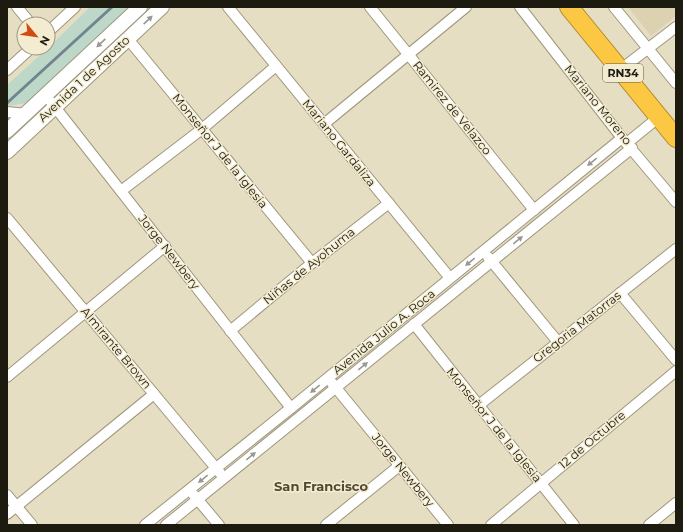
<svg xmlns="http://www.w3.org/2000/svg" width="683" height="532" font-family="Montserrat,sans-serif">
  <style>
    .built { fill: #dcd2b1 }
    .green { fill: #bdd8c8 }
    .lines { fill: none; stroke-linecap: round; stroke-linejoin: round }
    .stream { stroke: #72848e; stroke-width: 3 }
    .street-casing { stroke: #9e977d; stroke-width: 12 }
    .secondary-casing { stroke: #9e977d; stroke-width: 16 }
    .highway-casing { stroke: #ae8b31; stroke-width: 20 }
    .street { stroke: #fff; stroke-width: 10 }
    .secondary { stroke: #fff; stroke-width: 14 }
    .highway { stroke: #fcc843; stroke-width: 18 }
    .oneway { fill: #999893 }
    .labels { text-anchor: middle; stroke-width: 3; stroke-linejoin: round; paint-order: stroke }
    .shield { fill: #f3ecd0; stroke: #5d594a; stroke-width: 1 }
    .shield-label { font-size: 11px; font-weight: bold; fill: #1d1a10 }
    .street-label { font-size: 12px; fill: #1d1a10; stroke: #f3ecd0 }
    .neighbourhood-label { font-size: 13px; font-weight: bold; fill: #514a33; stroke: #f3ecd0 }
  </style>
  <rect width="100%" height="100%" fill="#e6dec3"/>
  <polygon class="built" points="628,7 676,7 676,16 651,36"/>
  <polygon class="green" points="90,7 131,7 28,103 7,106 7,85 48,48"/>
  <g class="lines">
    <polyline class="stream" points="7,103 112,7"/>
    <defs>
      <g id="street">
        <polyline points="17,7 31,24"/>
        <polyline points="228,7 450,278"/>
        <polyline points="370,7 534,210"/>
        <polyline points="520,7 622,138 676,202"/>
        <polyline points="614,7 676,83"/>
        <polyline points="48,32 75,7"/>
        <polyline points="128,39 312,263"/>
        <polyline points="7,70 31,48"/>
        <polyline points="620,70 676,27"/>
        <polyline points="51,102 291,408"/>
        <polyline points="7,112 26,114"/>
        <polyline points="324,124 466,7"/>
        <polyline points="627,143 659,117"/>
        <polyline points="121,191 202,129 276,66"/>
        <polyline points="7,218 220,473"/>
        <polyline points="488,257 558,342"/>
        <polyline points="620,293 676,360"/>
        <polyline points="414,324 574,525"/>
        <polyline points="230,331 312,263 389,203"/>
        <polyline points="7,377 165,246"/>
        <polyline points="332,383 448,525"/>
        <polyline points="479,405 676,249"/>
        <polyline points="193,494 219,525"/>
        <polyline points="7,495 32,525"/>
        <polyline points="7,514 154,394"/>
        <polyline points="145,525 291,408 622,138"/>
        <polyline points="166,525 632,148"/>
        <polyline points="326,525 399,466"/>
        <polyline points="491,525 676,371"/>
        <polyline points="649,525 676,503"/>
      </g>
      <g id="secondary">
        <polyline points="7,131 140,7"/>
        <polyline points="7,152 162,7"/>
      </g>
      <polyline id="highway" points="569,7 676,138"/>
    </defs>
    <use href="#street" class="street-casing"/>
    <use href="#secondary" class="secondary-casing"/>
    <use href="#highway" class="highway-casing"/>
    <use href="#street" class="street"/>
    <use href="#secondary" class="secondary"/>
    <use href="#highway" class="highway"/>
  </g>
  <defs><path id="oneway-solid" d="M-6-.8H1V-3.2L6.5 0L1 3.2V.8H-6Z"/></defs>
  <g class="oneway">
    <use href="#oneway-solid" transform="translate(148 20) rotate(-43)"/>
    <use href="#oneway-solid" transform="translate(101 43) rotate(137)"/>
    <use href="#oneway-solid" transform="translate(592 162) rotate(141)"/>
    <use href="#oneway-solid" transform="translate(518 240) rotate(-39)"/>
    <use href="#oneway-solid" transform="translate(470 262) rotate(141)"/>
    <use href="#oneway-solid" transform="translate(363 366) rotate(-39)"/>
    <use href="#oneway-solid" transform="translate(315 389) rotate(141)"/>
    <use href="#oneway-solid" transform="translate(251 456) rotate(-39)"/>
    <use href="#oneway-solid" transform="translate(203 479) rotate(141)"/>
  </g>
  <g class="labels">
    <rect class="shield" x="603" y="64" width="40" height="18" rx="3"/>
    <g class="shield-label">
      <text x="623" y="77">RN34</text>
    </g>
    <g class="street-label">
      <text transform="translate(84 79) rotate(-43)" y="4">Avenida 1 de Agosto</text>
      <text transform="translate(598 105) rotate(51)" y="4">Mariano Moreno</text>
      <text transform="translate(452 108) rotate(51)" y="4">Ramirez de Velazco</text>
      <text transform="translate(339 143) rotate(51)" y="4">Mariano Gardaliza</text>
      <text transform="translate(220 151) rotate(51)" y="4">Monseñor J de la Iglesia</text>
      <text transform="translate(169 252) rotate(52)" y="4">Jorge Newbery</text>
      <text transform="translate(309 266) rotate(-39)" y="4">Niñas de Ayohuma</text>
      <text transform="translate(577 327) rotate(-38)" y="4">Gregoria Matorras</text>
      <text transform="translate(384 332) rotate(-39)" y="4">Avenida Julio A. Roca</text>
      <text transform="translate(116 348) rotate(50)" y="4">Almirante Brown</text>
      <text transform="translate(494 425) rotate(51)" y="4">Monseñor J de la Iglesia</text>
      <text transform="translate(592 440) rotate(-40)" y="4">12 de Octubre</text>
      <text transform="translate(403 470) rotate(51)" y="4">Jorge Newbery</text>
    </g>
    <g class="neighbourhood-label">
      <text x="321" y="491">San Francisco</text>
    </g>
  </g>
  <rect width="683" height="532" fill="none" stroke="#1d1a10" stroke-width="16"/>
  <g transform="translate(36 36) rotate(119)"><circle r="19" fill="#f3ecd0" stroke="#9d9883"/>
  <path d="M0-3L7 15L0 10L-7 15Z" fill="#d24c12"/>
  <text y="-6" font-size="11" font-weight="bold" text-anchor="middle" fill="#1d1a10">N</text>
  </g>
</svg>
